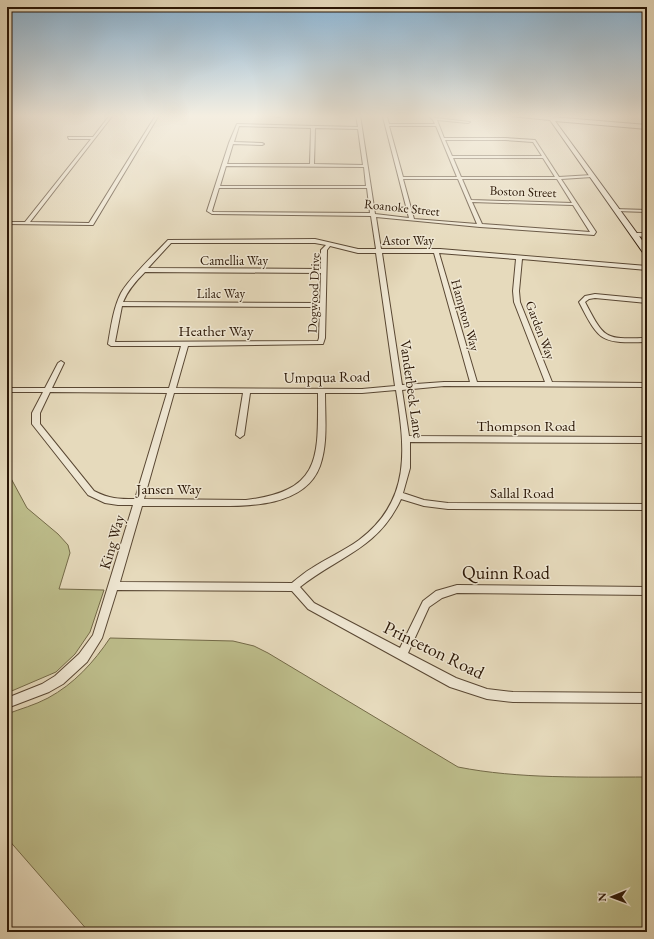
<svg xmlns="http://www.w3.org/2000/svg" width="654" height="939" font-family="'EB Garamond',serif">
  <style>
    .green { fill: #bdbd8b; stroke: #746a48 }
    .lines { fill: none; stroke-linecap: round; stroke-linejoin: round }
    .street-casing { stroke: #594733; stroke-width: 2 }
    .secondary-casing { stroke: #2a1605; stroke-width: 2 }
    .street { fill: #efe7d3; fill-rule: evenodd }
    .secondary { fill: #efe7d3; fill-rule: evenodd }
    .labels { text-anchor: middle; stroke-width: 3; stroke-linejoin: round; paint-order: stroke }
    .far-street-label { font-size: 13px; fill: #2a1605; stroke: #efe7d3 }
    .street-label { font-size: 15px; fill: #2a1605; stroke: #efe7d3 }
    .near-street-label { font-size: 18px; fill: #2a1605; stroke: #efe7d3 }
  </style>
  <rect width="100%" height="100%" fill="#e6dabc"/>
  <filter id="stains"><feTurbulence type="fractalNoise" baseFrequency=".005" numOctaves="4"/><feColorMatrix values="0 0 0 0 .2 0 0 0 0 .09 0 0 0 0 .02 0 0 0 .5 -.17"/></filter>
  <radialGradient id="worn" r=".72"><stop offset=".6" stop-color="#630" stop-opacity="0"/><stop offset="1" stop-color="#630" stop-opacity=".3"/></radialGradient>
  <g class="green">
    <polygon points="7,471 27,508 58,534 68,545 70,553 59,589 104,590 90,632 75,654 56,672 7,693"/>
    <path d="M110,638L233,641L254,646L268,653L458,767C518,779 586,777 647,777V932H89L7,838V714C20,709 35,705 48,698C74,684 94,662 110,638Z"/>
  </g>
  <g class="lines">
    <defs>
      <g id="street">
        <polygon points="110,115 113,115 30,222 89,223 156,115 159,115 93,225 7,224 7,222 25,222 91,139 69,139 68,137 93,137"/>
        <polygon points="267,115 280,115 281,116 279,117"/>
        <path d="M356,115H360L375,214L409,218L383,117L384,115H388L387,117L389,124H435L433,120L428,115H432L435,118L470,122L468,123L437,120L444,138H505L535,140L559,177L592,175L594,176L592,177L561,179L596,232L594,235L480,227L376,217L381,249H440L647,266V270L522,259L519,291L520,302L552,382L647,383V387L444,386L402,390L409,436L647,437V443L410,442V468L403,493L424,500L448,503L647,504V510L448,509L424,506L401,499C378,549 339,556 300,587L314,603L400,648L423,601L436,591L457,585L647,587V595L457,593L442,598L429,607L408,653L456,678L487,689L513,692L647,693V703L513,702L487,699L450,687L308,609L292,591L117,590L102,638L87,662L63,684L49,692L7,708V698L42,684L55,676L79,654L93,635L133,505H118L105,503L88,495L32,424V413L43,392H7V388H45L58,363L61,361L64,363L52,388H169L181,346H111L108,344C111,327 113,309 121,293C130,277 155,254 168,240L315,239L358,249H376L371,216L212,214L207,211L229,143L237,124L358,127ZM239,126L311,128L310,164H227L233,144L262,145L264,144L262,143L234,142ZM389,126H436L457,177H403ZM315,128L358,129L363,165L314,164ZM445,140H505L533,142L542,156H452ZM453,158H543L555,177H461ZM226,166L364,167L366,186H220ZM403,179H458L477,224L414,219ZM462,179H557L572,203L471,200ZM219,188H367L370,213L213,212L212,211ZM472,202L573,205L590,232L482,224ZM171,243H315L326,245L321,250V269L148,268ZM330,246L358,253H376L395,386L362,389L176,388L188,346L323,344L325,338L327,250ZM382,253H434L470,382H444L402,385ZM439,253L516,259L513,291L514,302L545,382H477ZM145,272L321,273L320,303L123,302C128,290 136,281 145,272ZM122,306L320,307L319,338L318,341L115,342ZM396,390C405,448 412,500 359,540C344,551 327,558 312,568C305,572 298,578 292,583L120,582L142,506C162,506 183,506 203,506C240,506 304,510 320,466C328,443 325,418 325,393H362ZM50,392L167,393L135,499C118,499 110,499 94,491L40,424V413ZM174,393H243L236,435L240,438L244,435L250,393H318C318,457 322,491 246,500L144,499Z"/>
        <polygon points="614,209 647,210 647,212 616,211 614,210"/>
        <polygon points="635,233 647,233 647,237 633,236 633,234"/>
        <path d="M595,294L647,299V303L595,298L589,299L585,302C605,340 604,339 647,338V342C601,343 600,343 579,302L585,296Z"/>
      </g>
      <polygon id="secondary" points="501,115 528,115 647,125 647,129 555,121 647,247 647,254 644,254 550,120"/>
    </defs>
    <use href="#street" class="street-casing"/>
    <use href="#secondary" class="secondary-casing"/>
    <use href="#street" class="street"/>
    <use href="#secondary" class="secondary"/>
  </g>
  <linearGradient id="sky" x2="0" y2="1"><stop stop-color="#89b5d7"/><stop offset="0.47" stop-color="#f4eee1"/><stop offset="1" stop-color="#f4eee1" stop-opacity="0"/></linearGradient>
  <rect width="654" height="247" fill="url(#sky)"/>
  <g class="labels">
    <g class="far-street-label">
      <text transform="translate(523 191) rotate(2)" y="5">Boston Street</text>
      <text transform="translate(402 207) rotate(6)" y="5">Roanoke Street</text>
      <text x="408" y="245">Astor Way</text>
      <text x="234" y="265">Camellia Way</text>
      <text x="221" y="298">Lilac Way</text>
      <text transform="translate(313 293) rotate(-88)" y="5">Dogwood Drive</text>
      <text transform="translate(466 315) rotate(74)" y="5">Hampton Way</text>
      <text transform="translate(541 330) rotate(69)" y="5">Garden Way</text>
    </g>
    <g class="street-label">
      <text x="216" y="336">Heather Way</text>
      <text transform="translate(327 377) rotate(-1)" y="5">Umpqua Road</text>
      <text transform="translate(412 389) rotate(82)" y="5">Vanderbeck Lane</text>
      <text x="526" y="431">Thompson Road</text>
      <text x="169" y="494">Jansen Way</text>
      <text x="522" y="498">Sallal Road</text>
      <text transform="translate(112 542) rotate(-74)" y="5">King Way</text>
    </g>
    <g class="near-street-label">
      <text x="506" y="579">Quinn Road</text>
      <text transform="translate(434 650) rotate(26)" y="6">Princeton Road</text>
    </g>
  </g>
  <rect width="654" height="939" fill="none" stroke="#e6dabc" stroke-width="24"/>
  <rect x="8" y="8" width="638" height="923" fill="none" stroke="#2a1605" stroke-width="2"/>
  <rect x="12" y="12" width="630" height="915" fill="none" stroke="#2a1605"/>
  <g transform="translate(612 897) rotate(269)" stroke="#efe7d3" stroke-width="3" paint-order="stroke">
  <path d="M0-3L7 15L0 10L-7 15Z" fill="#2a1605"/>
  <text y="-6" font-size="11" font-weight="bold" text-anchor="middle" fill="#2a1605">N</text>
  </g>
  <rect width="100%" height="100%" filter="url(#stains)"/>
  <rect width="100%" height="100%" fill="url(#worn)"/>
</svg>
